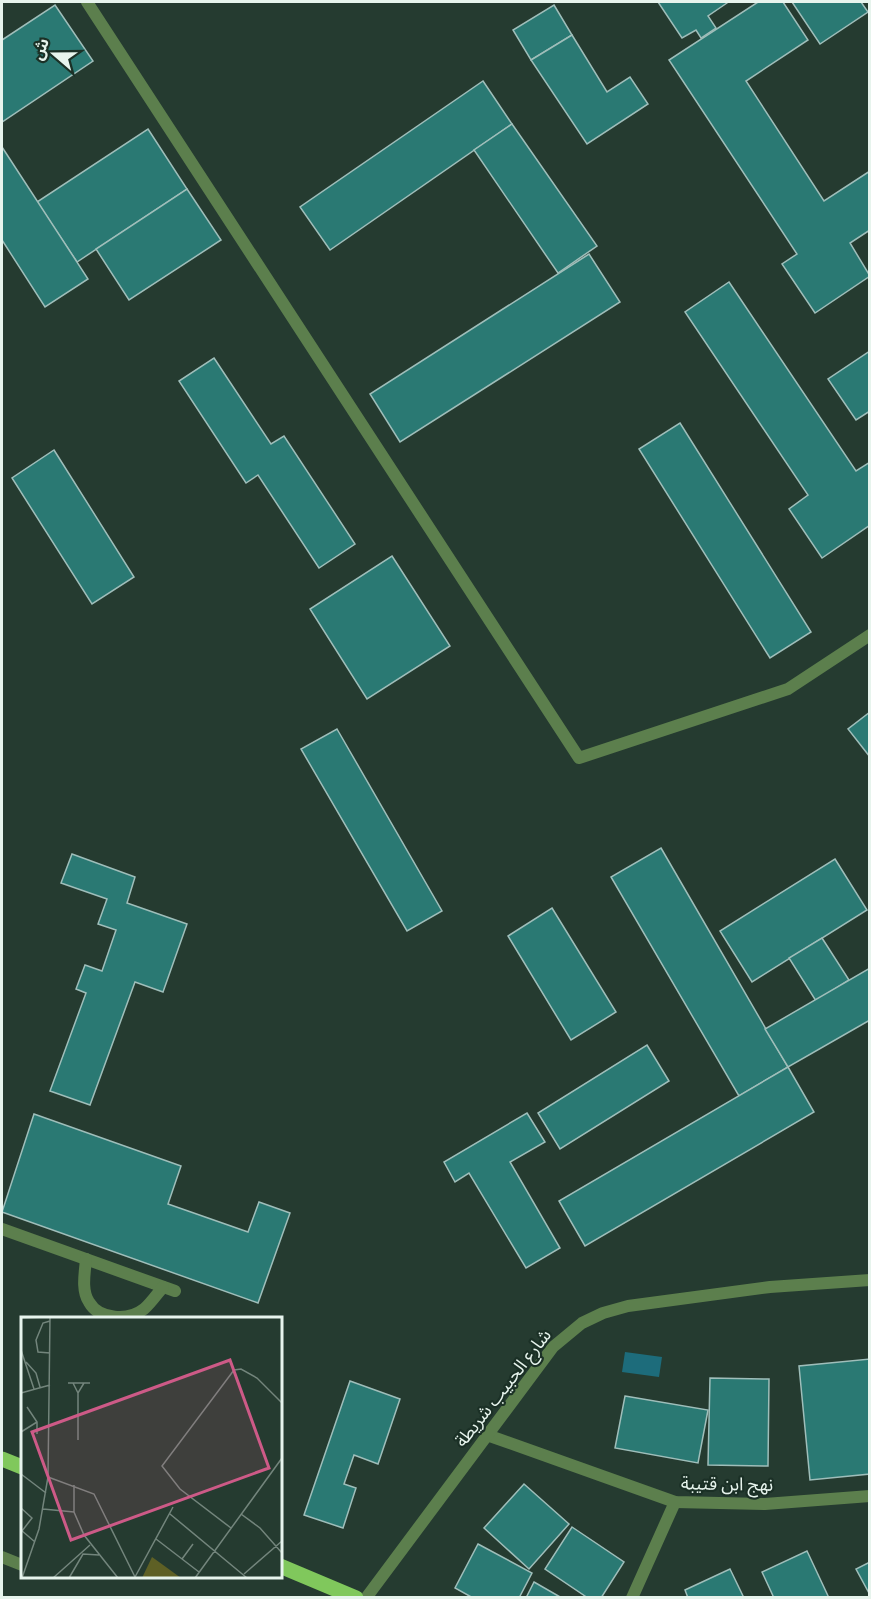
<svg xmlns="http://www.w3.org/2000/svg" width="871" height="1599" font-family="Cabin,'Noto Sans Arabic',sans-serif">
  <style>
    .water { fill: #1d6c7b }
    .building { fill: #2a7973; stroke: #9fbeba; stroke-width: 1.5 }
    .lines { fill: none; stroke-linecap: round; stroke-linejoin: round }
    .lane { stroke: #5c7f4d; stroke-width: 12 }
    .street { stroke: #5c7f4d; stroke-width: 12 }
    .primary { stroke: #80c85c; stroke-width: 15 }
    .labels { text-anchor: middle; stroke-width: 4.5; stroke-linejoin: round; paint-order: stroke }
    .street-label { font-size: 18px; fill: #e7f4ed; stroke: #1b3026 }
    .inset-road { fill: none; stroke: #73857c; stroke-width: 1.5 }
    .view { fill: #cd5a87; fill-opacity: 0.15; stroke: #cd5a87; stroke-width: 3 }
    .inset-edge { fill: none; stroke: #e7f4ed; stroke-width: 3 }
  </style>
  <rect width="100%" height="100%" fill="#253b30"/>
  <polygon class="water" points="625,1352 662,1357 659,1377 622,1372"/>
  <g class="building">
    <polygon points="658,2 726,2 727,3 708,16 716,28 701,38 696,30 682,38"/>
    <polygon points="758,2 783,2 808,40 746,81 824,201 870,171 870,230 850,243 870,276 815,313 782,264 797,254 669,60"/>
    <polygon points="792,2 861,2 868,12 820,44"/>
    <polygon points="55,5 93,61 2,122 2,40"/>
    <polygon points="554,5 572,35 531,60 513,30"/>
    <polygon points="572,35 607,92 630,77 648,104 587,144 531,60"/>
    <polygon points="483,81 512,124 330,250 300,207"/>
    <polygon points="512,124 597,246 558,273 474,150"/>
    <polygon points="148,129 187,189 77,262 37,202"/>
    <polygon points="2,147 88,279 45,307 2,240"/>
    <polygon points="187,189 221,240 129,300 96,249"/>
    <polygon points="589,254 620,302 400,442 370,394"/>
    <polygon points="729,282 856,471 870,462 870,525 822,558 789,509 808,495 685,312"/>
    <polygon points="870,351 870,411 856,420 828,379"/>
    <polygon points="214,358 271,444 284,436 355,544 319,568 258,475 246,483 179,381"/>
    <polygon points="680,423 811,632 770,658 639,449"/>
    <polygon points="54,450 134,577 92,604 12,478"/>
    <polygon points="392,556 450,646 367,699 310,609"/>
    <polygon points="870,712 870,757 848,729"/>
    <polygon points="337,729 442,911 407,931 301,749"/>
    <polygon points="661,848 788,1067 739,1096 611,877"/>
    <polygon points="72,854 135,877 127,903 187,924 163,992 135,982 90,1105 50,1091 86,993 76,989 85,965 102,971 116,930 98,924 107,899 61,883"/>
    <polygon points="835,859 867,910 752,982 720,931"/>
    <polygon points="552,908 616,1012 571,1040 508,936"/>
    <polygon points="822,938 849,980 816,1001 789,958"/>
    <polygon points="870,968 870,1020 788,1067 765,1029"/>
    <polygon points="647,1045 669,1081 560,1149 538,1113"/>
    <polygon points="788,1067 814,1112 585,1246 559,1201"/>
    <polygon points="527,1113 545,1142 510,1162 560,1248 526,1268 469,1173 455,1182 444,1162"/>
    <polygon points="34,1114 181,1166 168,1204 248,1232 259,1202 290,1213 258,1303 2,1212"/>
    <polygon points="870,1359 870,1474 810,1480 799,1366"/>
    <polygon points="710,1378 769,1379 768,1466 708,1465"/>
    <polygon points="350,1381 400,1399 378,1464 354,1455 344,1484 356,1488 343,1528 304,1515"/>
    <polygon points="625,1396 708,1410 698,1463 615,1448"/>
    <polygon points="524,1484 569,1524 529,1569 484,1528"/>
    <polygon points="572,1527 624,1562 601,1598 588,1598 545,1569"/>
    <polygon points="478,1544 532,1573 519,1598 473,1598 455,1588"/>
    <polygon points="807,1551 829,1598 774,1598 762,1572"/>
    <polygon points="870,1562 870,1595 856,1569"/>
    <polygon points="730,1569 744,1598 688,1598 685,1590"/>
    <polygon points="534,1582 562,1598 526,1598"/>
  </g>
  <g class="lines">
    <g class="lane">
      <polyline points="87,2 579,758 788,689 870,635"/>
      <polyline points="2,1229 175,1291"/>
      <path d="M86,1259C85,1272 81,1290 89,1302C99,1320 129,1321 144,1309C151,1303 157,1294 163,1287"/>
    </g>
    <g class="street">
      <polyline points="487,1435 675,1502 765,1504 870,1496"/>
      <polyline points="2,1557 22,1565"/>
      <polyline points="366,1598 553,1347 582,1323 603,1313 628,1306 770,1287 870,1280"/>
      <polyline points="632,1598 675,1502"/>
    </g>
    <g class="primary">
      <polyline points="2,1459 22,1467"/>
      <polyline points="280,1566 356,1598"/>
    </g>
  </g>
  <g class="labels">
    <g class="street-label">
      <text transform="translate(503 1388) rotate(-52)" y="6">شارع الحبيب شريطة</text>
      <text transform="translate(727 1484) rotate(1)" y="6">نهج ابن قتيبة</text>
    </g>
  </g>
  <g transform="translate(21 1317)">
    <rect width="261" height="261" fill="#253b30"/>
    <path d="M131,240L138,245L160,261H121Z" fill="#5e6025"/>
    <path class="inset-road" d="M0,1L25,0M0,33L13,72M29,36L17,35L15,23L22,6L29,4M5,45L15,56L19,70M47,66H69M52,66L57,76L63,66M0,76L29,68M57,76V123M6,90L16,105V117M0,115L16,105M0,157L25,176M27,160L73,177L114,260M53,168V195L63,218L97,261M0,191L11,201L1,214M22,192L53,195M149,197L226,261M220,197L239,211L261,236M210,211L159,172L141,149L213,53L220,52L236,61L261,86M0,213L14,225M135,222L178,255M161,242L172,227M223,257L261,224M114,260L152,190M1,261L18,212L27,160L29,0M32,261L69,228M48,261L62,237L78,238M174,261L261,141"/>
    <path class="view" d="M209,43L248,151L50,223L11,115Z"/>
    <rect width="261" height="261" class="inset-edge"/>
  </g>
  <rect width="871" height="1599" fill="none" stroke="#e7f4ed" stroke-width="6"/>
  <g transform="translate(54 54) rotate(290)" stroke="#1b3026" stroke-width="4.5" paint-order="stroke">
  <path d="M0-4.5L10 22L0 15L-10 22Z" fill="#e7f4ed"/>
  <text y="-9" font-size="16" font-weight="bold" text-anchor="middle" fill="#e7f4ed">ش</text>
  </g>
</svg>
